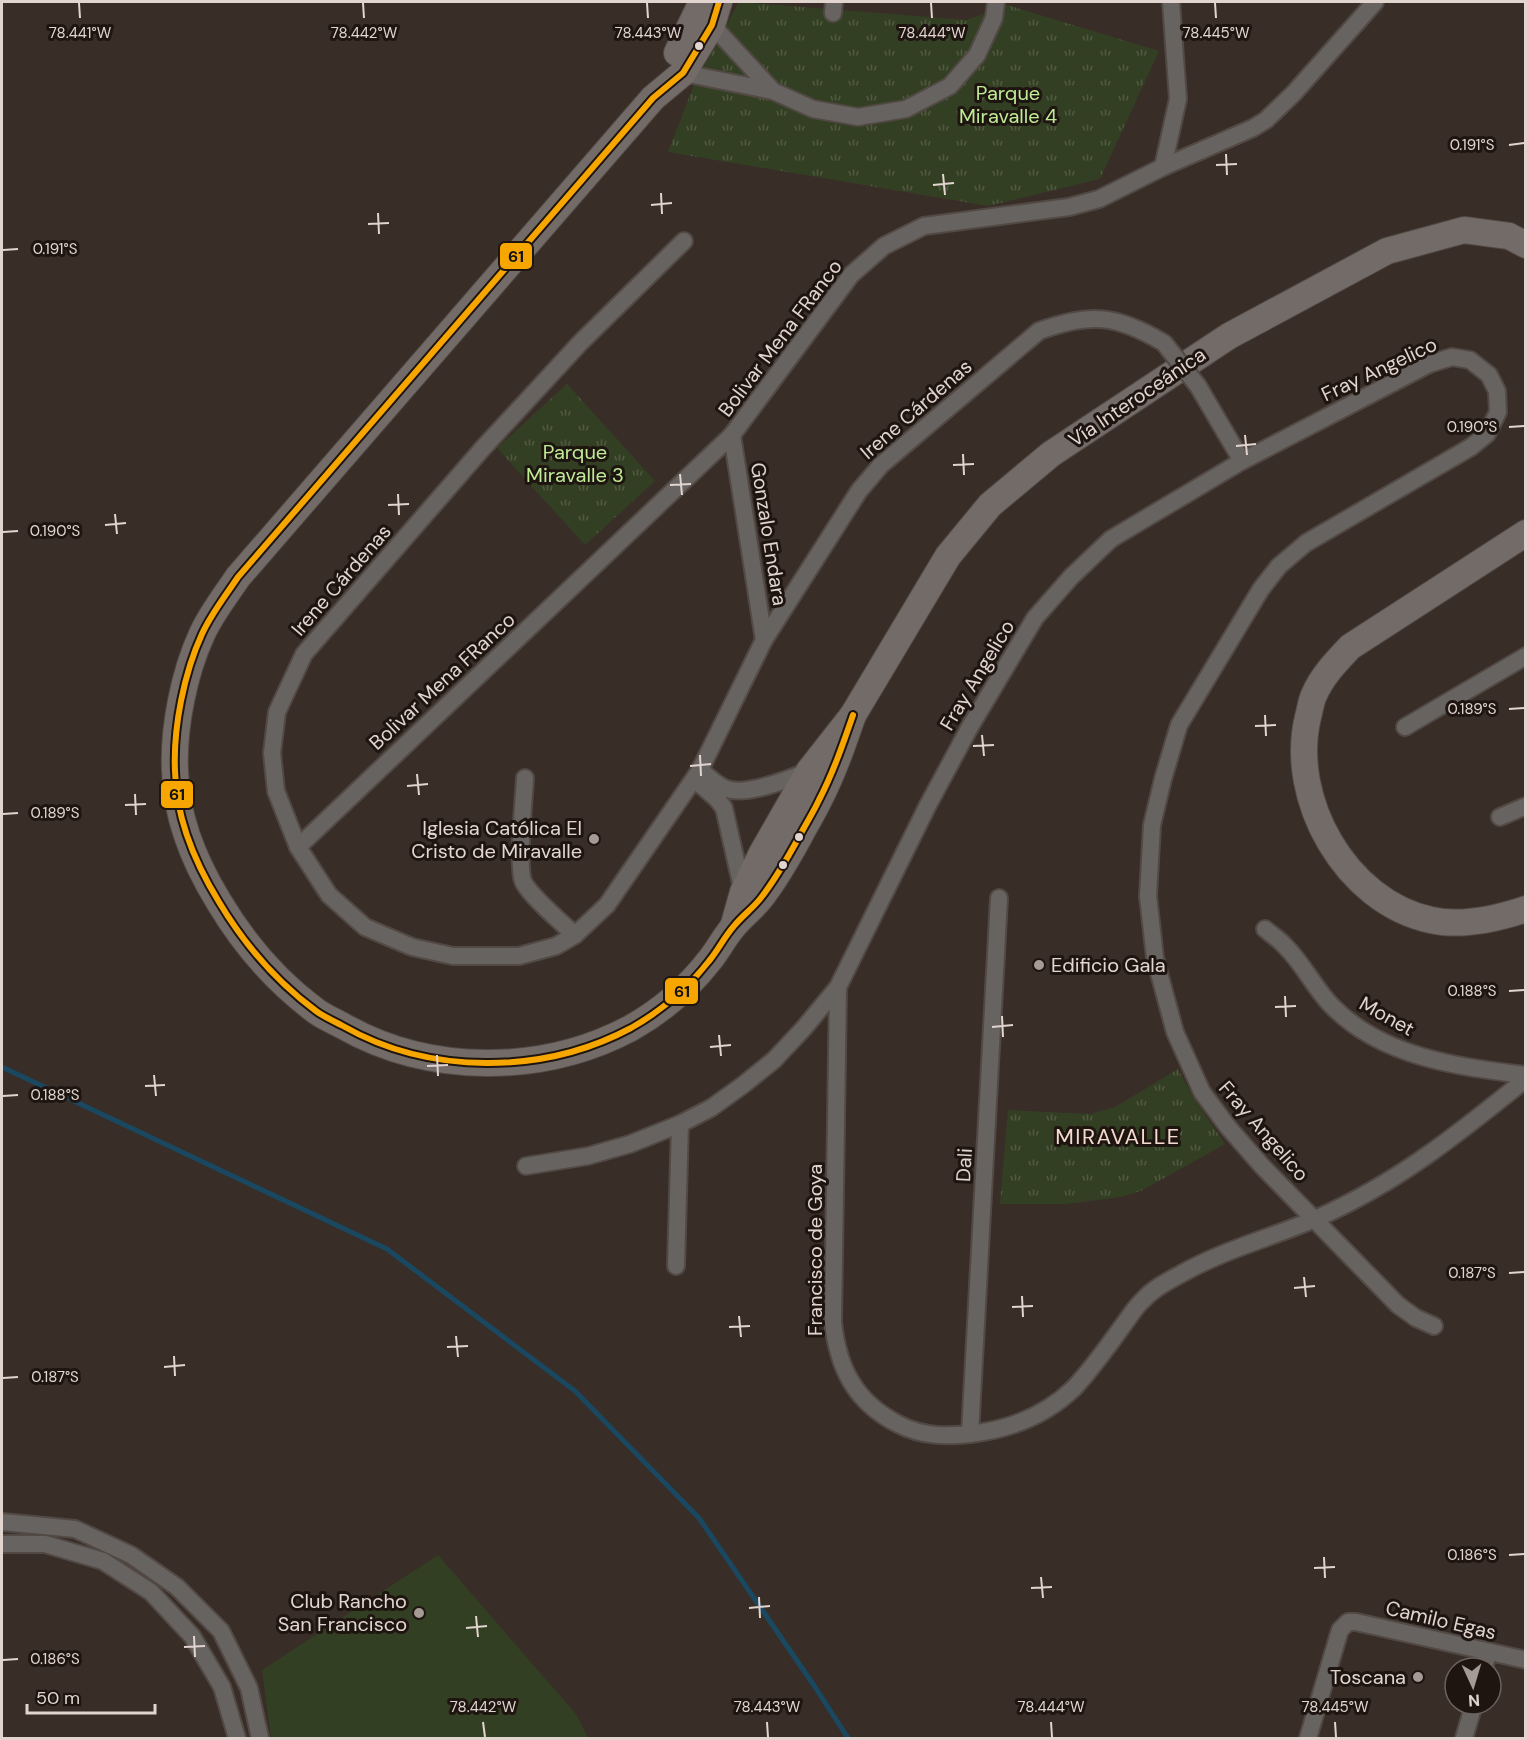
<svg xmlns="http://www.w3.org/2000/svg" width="1527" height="1740" font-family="'DM Sans',sans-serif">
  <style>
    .park { fill: url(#park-tufts) }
    .garden { fill: #333f23 }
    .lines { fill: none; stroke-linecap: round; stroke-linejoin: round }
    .stream { stroke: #1a4861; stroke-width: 5 }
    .minor-casing { stroke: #524944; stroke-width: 20 }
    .primary-casing { stroke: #524944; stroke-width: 28 }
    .minor { stroke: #676361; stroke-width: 16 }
    .primary { stroke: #726b68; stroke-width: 26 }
    .minor-bridge-casing { stroke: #524944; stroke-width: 20; stroke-linecap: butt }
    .minor-bridge { stroke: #676361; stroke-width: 16 }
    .bus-1-casing { stroke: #1e1511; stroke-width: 10 }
    .bus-1 { stroke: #f7a600; stroke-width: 6 }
    .ticks { fill: none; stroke: #e2d5cf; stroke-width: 2 }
    .bus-dot { fill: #e2d5cf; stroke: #1e1511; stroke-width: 2 }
    .poi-dot { fill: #a69a94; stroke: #1e1511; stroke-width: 2 }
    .labels { text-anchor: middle; stroke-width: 6; stroke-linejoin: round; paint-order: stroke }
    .park-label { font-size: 20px; fill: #bfeb97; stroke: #1e1511 }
    .street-label { font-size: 20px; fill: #e2d5cf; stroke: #1e1511 }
    .poi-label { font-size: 20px; fill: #e2d5cf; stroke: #1e1511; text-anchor: end }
    .quarter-label { font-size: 22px; letter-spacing: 1.5px; fill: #f4dacf; stroke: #1e1511 }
    .ticks-label { font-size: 15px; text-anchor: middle; fill: #e2d5cf; stroke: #1e1511; stroke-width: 6; stroke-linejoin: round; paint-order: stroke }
    .line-badge { stroke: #1e1511; stroke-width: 2 }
    .pale-badge-label { font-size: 16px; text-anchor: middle; font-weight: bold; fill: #111 }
  </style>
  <defs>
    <pattern id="park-tufts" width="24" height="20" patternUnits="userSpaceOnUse" patternTransform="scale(1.5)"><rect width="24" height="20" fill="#333f23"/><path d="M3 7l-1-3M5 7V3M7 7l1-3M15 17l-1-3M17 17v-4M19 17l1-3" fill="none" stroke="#505a42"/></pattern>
  </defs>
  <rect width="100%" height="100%" fill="#382d27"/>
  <g class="park">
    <polygon points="739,2 966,20 1007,5 1159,51 1100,179 988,206 668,152 693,87"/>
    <polygon points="567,384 655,481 585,545 497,448"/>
    <polygon points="1178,1069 1193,1097 1225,1144 1141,1191 1121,1197 1066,1204 1000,1204 1008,1110 1090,1114 1115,1107"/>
  </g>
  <polygon class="garden" points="438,1555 576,1714 588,1738 271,1738 262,1670"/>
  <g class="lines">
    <polyline class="stream" points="2,1067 387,1249 575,1391 699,1518 813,1684 848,1738"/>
    <defs>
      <g id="minor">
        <polyline points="833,13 834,2"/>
        <polyline points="712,25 773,91"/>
        <polyline points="683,73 773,91 813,109 858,117 906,109 950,86 977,55 994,18 996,2"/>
        <polyline points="1163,167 1178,99 1171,2"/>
        <path d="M684,241L580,343L483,448L304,654L277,712L272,753L276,791L298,847L329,895L365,927L412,947L453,956H519L556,946L575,935L607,905L700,770L764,640L859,491L881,465L1039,331C1091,312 1117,315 1164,343"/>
        <polyline points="1198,386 1242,461"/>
        <polyline points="732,435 764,640"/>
        <polyline points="1405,727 1526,656"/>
        <path d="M700,770C708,776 717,786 727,789C747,796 789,779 809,771"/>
        <path d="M525,778C524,800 517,863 523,881C529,895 563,924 575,935"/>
        <polyline points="694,779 717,799 724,808 743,892"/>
        <polyline points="1500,817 1526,806"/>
        <polyline points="298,847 732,435 851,275 884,246 924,226 1069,207 1099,199 1163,167 1253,128 1266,120 1294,93 1375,2"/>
        <path d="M1265,929C1272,935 1280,940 1286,947C1303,964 1314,987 1331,1005C1381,1057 1458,1067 1526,1075"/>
        <path d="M838,987L833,1322C838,1368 855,1402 898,1424C923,1437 949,1437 977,1433C1013,1428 1047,1414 1074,1388C1092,1369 1109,1345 1124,1324C1130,1316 1136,1306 1144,1299C1154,1288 1168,1281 1181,1274C1223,1250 1270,1238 1315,1219C1396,1184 1458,1134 1526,1079"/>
        <polyline points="526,1166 588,1156 630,1144 680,1124 711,1108 743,1085 774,1060 804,1028 838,987 928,805 971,725 1035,618 1071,577 1111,539 1242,461 1429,364 1452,357 1470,360 1489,375 1497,391 1498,412 1487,434 1471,447 1306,543 1279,566 1261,589 1179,725 1163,779 1152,825 1148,896 1155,958 1175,1032 1202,1092 1228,1127 1262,1166 1398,1305 1416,1318 1434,1326"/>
        <polyline points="676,1266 680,1124"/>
        <polyline points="970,1434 999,898"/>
        <polyline points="2,1522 75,1529 131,1555 177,1587 221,1631 249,1688 260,1738"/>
        <polyline points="2,1544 45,1544 103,1561 151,1592 192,1636 222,1687 237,1738"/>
        <polyline points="1484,1668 1488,1652"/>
        <polyline points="1308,1738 1340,1630 1348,1622 1356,1622 1526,1660"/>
        <polyline points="1464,1738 1474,1704"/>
      </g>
      <g id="primary">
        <path d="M719,2L712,25L683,73L653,98L238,577C226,595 211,614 202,634C184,673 173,728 175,771C176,818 195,863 219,902C244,944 277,982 316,1011C324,1017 334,1021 343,1026C429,1075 543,1075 631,1028C661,1011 688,988 709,961C718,950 725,936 734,926C742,916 752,909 760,899C775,880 787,859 799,837C805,825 813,813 819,800C833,773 843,744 853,715"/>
        <polyline points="677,53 702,2"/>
        <path d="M1526,533L1350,647C1336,662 1322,676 1314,695C1311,701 1310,710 1308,717C1288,799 1346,902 1431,920C1461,927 1496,919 1526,909"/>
        <polyline points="734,924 743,892 762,853 809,771 853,715 948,556 990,505 1051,454 1229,336 1387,251 1464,230 1509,236 1526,245"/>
      </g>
    </defs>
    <use href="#minor" class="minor-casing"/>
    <use href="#primary" class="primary-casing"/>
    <use href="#minor" class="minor"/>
    <use href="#primary" class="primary"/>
    <defs>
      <polyline id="minor-bridge" points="1164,343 1198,386"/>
    </defs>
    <use href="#minor-bridge" class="minor-bridge-casing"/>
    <use href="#minor-bridge" class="minor-bridge"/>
    <defs>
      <path id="bus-1" d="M719,2L712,25L683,73L653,98L238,577C226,595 211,614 202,634C184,673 173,728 175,771C176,818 195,863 219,902C244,944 277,982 316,1011C324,1017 334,1021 343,1026C429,1075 543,1075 631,1028C661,1011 688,988 709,961C718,950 725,936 734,926C742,916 752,909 760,899C775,880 787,859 799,837C805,825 813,813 819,800C833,773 843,744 853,715"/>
    </defs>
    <use href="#bus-1" class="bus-1-casing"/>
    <use href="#bus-1" class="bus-1"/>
  </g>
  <path class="ticks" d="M79,3L80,18M363,3L364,18M647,3L648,18M931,3L932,18M1215,3L1216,18M1509,145L1524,143M1226,154L1227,175M1216,165L1237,164M943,174L945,195M933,185L954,183M661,193L662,214M651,205L672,203M378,213L379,234M368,224L389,223M3,250L18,249M1509,427L1524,426M1245,435L1247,455M1236,446L1256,444M963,454L964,475M953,465L974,464M680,474L682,495M670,485L691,484M398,494L399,515M388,505L409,504M115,514L117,534M105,525L126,523M3,532L18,531M1509,709L1524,708M1265,715L1266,736M1255,726L1276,725M982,735L984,756M973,746L994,745M700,755L701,776M690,766L711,764M417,774L419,795M407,786L428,784M135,794L136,815M125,805L146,804M3,814L18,813M1509,991L1524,990M1285,996L1286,1017M1275,1007L1296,1006M1002,1016L1003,1037M992,1027L1013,1025M719,1035L721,1056M710,1047L731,1045M437,1055L438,1076M427,1066L448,1065M154,1075L156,1096M145,1086L165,1085M3,1096L18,1095M1509,1273L1524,1272M1304,1277L1306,1297M1294,1288L1315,1286M1022,1296L1023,1317M1012,1307L1033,1306M739,1316L741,1337M729,1327L750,1326M456,1336L458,1357M447,1347L468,1346M174,1356L175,1376M164,1367L185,1365M3,1378L18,1377M1509,1555L1524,1554M1324,1557L1325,1578M1314,1568L1335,1567M1041,1577L1043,1598M1031,1588L1052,1587M759,1597L760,1618M749,1608L770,1606M476,1616L478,1637M466,1628L487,1626M194,1636L195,1657M184,1647L205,1646M3,1660L18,1659M483,1722L485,1737M767,1722L768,1737M1051,1722L1052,1737M1335,1722L1336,1737"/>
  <g class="bus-dot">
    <circle cx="699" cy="46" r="5"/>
    <circle cx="799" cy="837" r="5"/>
    <circle cx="783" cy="865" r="5"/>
  </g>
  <g class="poi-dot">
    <circle cx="594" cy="839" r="6"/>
    <circle cx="1039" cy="965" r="6"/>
    <circle cx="419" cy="1613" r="6"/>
    <circle cx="1418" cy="1677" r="6"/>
  </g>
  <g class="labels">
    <g class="park-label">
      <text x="1008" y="100">Parque<tspan x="1008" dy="23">Miravalle 4</tspan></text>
      <text x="575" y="459">Parque<tspan x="575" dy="23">Miravalle 3</tspan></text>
    </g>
    <g class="street-label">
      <text transform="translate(780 338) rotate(-53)" y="7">Bolivar Mena FRanco</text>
      <text transform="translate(1379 369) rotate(-25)" y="7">Fray Angelico</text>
      <text transform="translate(1137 397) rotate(-34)" y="7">Vía Interoceánica</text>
      <text transform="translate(916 409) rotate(-41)" y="7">Irene Cárdenas</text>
      <text transform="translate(769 534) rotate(81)" y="7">Gonzalo Endara</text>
      <text transform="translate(341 580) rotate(-49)" y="7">Irene Cárdenas</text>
      <text transform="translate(977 675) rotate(-59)" y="7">Fray Angelico</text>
      <text transform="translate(442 681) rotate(-43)" y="7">Bolivar Mena FRanco</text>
      <text transform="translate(1387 1016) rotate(29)" y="7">Monet</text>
      <text transform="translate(1264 1131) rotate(49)" y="7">Fray Angelico</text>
      <text transform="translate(964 1165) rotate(-87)" y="7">Dali</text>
      <text transform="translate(815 1250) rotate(-90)" y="7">Francisco de Goya</text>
      <text transform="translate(1441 1620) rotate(13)" y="7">Camilo Egas</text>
    </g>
    <g class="poi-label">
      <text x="582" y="835">Iglesia Católica El<tspan x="582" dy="23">Cristo de Miravalle</tspan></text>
      <text x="1051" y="972" text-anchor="start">Edificio Gala</text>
      <text x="407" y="1608">Club Rancho<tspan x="407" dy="23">San Francisco</tspan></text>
      <text x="1406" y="1684">Toscana</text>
    </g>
    <g class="quarter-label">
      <text x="1118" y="1144">MIRAVALLE</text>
    </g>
  </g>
  <g class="ticks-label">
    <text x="80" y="38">78.441°W</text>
    <text x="364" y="38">78.442°W</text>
    <text x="648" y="38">78.443°W</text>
    <text x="932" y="38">78.444°W</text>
    <text x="1216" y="38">78.445°W</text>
    <text x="1472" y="150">0.191°S</text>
    <text x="55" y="254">0.191°S</text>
    <text x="1472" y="432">0.190°S</text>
    <text x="55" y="536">0.190°S</text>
    <text x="1472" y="714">0.189°S</text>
    <text x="55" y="818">0.189°S</text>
    <text x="1472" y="996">0.188°S</text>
    <text x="55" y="1100">0.188°S</text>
    <text x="1472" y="1278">0.187°S</text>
    <text x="55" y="1382">0.187°S</text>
    <text x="1472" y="1560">0.186°S</text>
    <text x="55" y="1664">0.186°S</text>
    <text x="483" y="1712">78.442°W</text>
    <text x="767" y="1712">78.443°W</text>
    <text x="1051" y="1712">78.444°W</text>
    <text x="1335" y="1712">78.445°W</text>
  </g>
  <g class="line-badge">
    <rect x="499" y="242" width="34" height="28" rx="6" fill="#f7a600"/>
    <rect x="160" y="780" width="34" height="29" rx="6" fill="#f7a600"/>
    <rect x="664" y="977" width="35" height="28" rx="6" fill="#f7a600"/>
  </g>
  <g class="pale-badge-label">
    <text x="516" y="262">61</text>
    <text x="177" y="800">61</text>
    <text x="682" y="997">61</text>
  </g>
  <rect width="1527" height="1740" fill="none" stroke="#e2d5cf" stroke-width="6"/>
  <g transform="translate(1473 1686) rotate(176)"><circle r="28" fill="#1e1511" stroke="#6c625d" stroke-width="1.5"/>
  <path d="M0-4.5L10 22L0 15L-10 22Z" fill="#a69a94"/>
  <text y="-9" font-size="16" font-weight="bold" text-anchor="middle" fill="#e2d5cf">N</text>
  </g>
  <path d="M27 1704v9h128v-9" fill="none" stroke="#e2d5cf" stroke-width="3"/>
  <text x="36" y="1704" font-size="18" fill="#e2d5cf" stroke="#1e1511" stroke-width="4.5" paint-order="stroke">50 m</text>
</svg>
